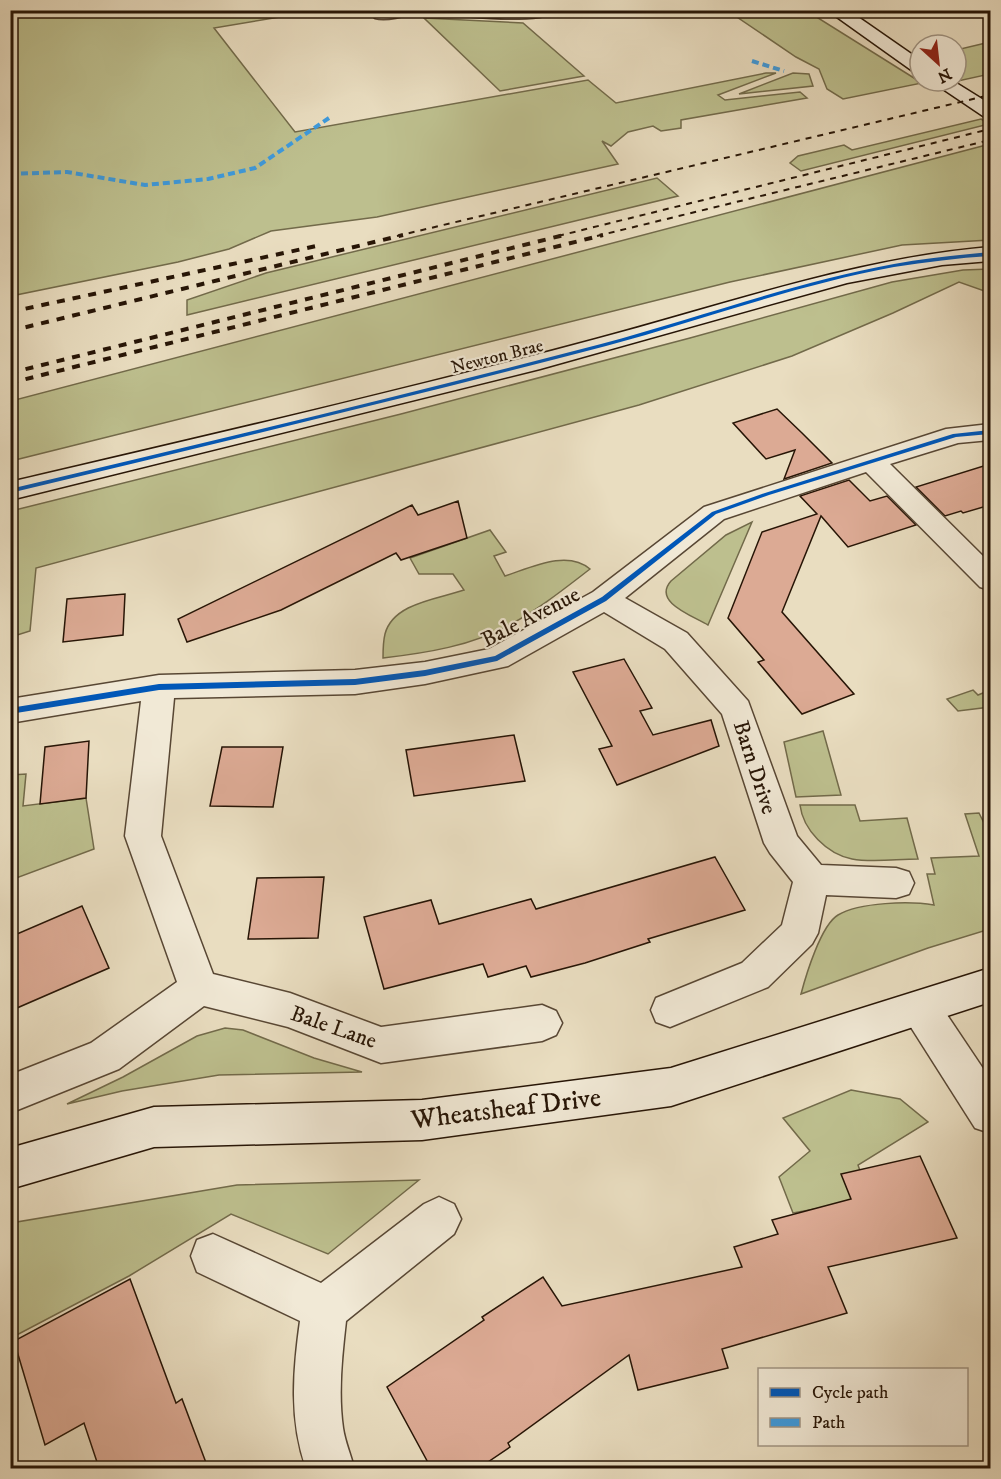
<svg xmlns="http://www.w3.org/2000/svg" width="1001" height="1479" font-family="'IM FELL DW Pica',serif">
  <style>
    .green { fill: #bdbf8e; stroke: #726a4a; stroke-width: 1.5 }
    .building { fill: #dcaa94; stroke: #271506; stroke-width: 1.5 }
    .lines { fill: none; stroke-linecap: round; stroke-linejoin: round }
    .lane-casing { stroke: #584734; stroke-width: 3 }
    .street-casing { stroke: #584734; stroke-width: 3 }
    .secondary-casing { stroke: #271506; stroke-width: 3 }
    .lane { fill: #f1e9d6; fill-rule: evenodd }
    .street { fill: #f1e9d6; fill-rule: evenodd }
    .secondary { fill: #f1e9d6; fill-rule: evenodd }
    .rail-far1 { stroke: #271506; stroke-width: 2; stroke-dasharray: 6 6; stroke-linecap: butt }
    .rail { stroke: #271506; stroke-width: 4; stroke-dasharray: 8 8; stroke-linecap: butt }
    .quiet-far1 { stroke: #3d9add; stroke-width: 4; stroke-dasharray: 7 4; stroke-linecap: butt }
    .quiet { stroke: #3d9add; stroke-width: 4.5; stroke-dasharray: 9 4.5; stroke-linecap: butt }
    .cycleway-casing { stroke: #f1e9d6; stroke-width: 3 }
    .cycleway { fill: #0057b8; fill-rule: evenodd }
    .labels { text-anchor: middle; stroke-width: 4.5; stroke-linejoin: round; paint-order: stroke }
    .far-street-label { font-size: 18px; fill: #271506; stroke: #f1e9d6 }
    .street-label { font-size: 22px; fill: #271506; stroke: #f1e9d6 }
    .near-street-label { font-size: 27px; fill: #271506; stroke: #f1e9d6 }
  </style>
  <rect width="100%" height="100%" fill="#e9ddc0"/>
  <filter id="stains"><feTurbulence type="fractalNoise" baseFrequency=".00333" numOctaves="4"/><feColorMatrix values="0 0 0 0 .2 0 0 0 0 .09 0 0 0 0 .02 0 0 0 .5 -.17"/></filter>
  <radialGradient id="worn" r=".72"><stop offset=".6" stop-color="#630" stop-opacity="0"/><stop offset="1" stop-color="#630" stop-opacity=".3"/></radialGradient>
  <g class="green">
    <polygon points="11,10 316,11 214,28 295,132 588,80 616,103 766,73 776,73 718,95 725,100 800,92 807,98 681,120 681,128 661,131 653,126 628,132 611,146 602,141 618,164 377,217 271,231 229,249 178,262 11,296"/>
    <polygon points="728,11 807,11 922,83 843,99 827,89 819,69 796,57"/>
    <polygon points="424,18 523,23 584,76 500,91"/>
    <polygon points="990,42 990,74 958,81 956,79 956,50"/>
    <polygon points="793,73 809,74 813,86 739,94"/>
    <polygon points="981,119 989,124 801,171 790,163 798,156 844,145 852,150"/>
    <polygon points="990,144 990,240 902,245 730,282 11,461 11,401"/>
    <polygon points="657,178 678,196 187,315 187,300 266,273"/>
    <polygon points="990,269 990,293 959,282 893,313 792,356 639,405 36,568 30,631 14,636 10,622 11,511 401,414 690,338 892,282 963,270"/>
    <path d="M752,522L708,625C693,616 652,602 671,581L726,535Z"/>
    <path d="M490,530L506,552L494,556L505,576C530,568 567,549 590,569C564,589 539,609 511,624C472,646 426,653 383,658C383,651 383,642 385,634C393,603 438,599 464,590L453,574H419L410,558Z"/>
    <polygon points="973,690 978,695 990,690 990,707 958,711 947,699"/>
    <polygon points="823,731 841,795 796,797 784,742"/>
    <polygon points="26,774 23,806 86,798 94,849 11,880 11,775"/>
    <path d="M800,805H855L860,821L907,818L918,859C897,859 872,863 852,859C827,854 803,830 800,805Z"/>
    <path d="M979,813L990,835V929L928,948L801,994C806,975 821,925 838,915C860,902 910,901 934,905L927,874H935L931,858L979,856L965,814Z"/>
    <polygon points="225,1028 243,1030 314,1058 362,1072 219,1075 122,1091 67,1104 123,1077 197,1036"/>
    <polygon points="851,1090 900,1099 928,1122 858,1165 870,1199 793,1213 779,1177 810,1151 783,1118"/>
    <polygon points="419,1180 328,1254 231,1214 129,1276 11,1338 11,1223 237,1185"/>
  </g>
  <g class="building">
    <polygon points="777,409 802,433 832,463 784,479 795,450 766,459 733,423"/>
    <polygon points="990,464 990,505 963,513 961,511 945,516 916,487"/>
    <polygon points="849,480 870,501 887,496 916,525 848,547 821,516 782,612 854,694 802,714 758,662 764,660 728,618 762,532 817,514 800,496"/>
    <polygon points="458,501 467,538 401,560 396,553 281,610 187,642 178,619 412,505 418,515"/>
    <polygon points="125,594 123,635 63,642 67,599"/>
    <polygon points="624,659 652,708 640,711 653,735 711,720 719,746 617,785 599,749 612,746 573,672"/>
    <polygon points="514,735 525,781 414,796 406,750"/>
    <polygon points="89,741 86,798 40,804 45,747"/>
    <polygon points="222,747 283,747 273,807 210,806"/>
    <polygon points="715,857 745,910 648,939 650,942 585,963 531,977 526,966 488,977 483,964 384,989 364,917 431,900 439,924 531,899 536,909"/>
    <polygon points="324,877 318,938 248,939 257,878"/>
    <polygon points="82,906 109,968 10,1011 10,937"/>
    <polygon points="920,1156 957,1238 828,1267 847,1313 722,1349 728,1368 638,1390 629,1355 508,1443 510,1447 479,1468 431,1468 387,1387 484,1320 482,1317 543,1277 562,1306 742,1267 734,1247 778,1234 772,1220 851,1199 841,1174"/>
    <polygon points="130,1279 176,1403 182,1399 208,1468 99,1468 84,1423 45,1445 14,1341"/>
  </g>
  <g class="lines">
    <defs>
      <g id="lane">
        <path d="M379,10H415C407,17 385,21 375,18L372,15Z"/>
        <path d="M443,10H559C543,25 473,16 450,15Z"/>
      </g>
      <g id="street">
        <polygon points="990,424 990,440 958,443 890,464 990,563 990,590 980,587 866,472 724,519 625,598 687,633 748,701 797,836 821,865 896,868 909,872 914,883 909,894 896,898 826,895 818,933 812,944 768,987 670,1027 656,1022 651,1010 656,998 742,963 782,925 793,882 770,853 764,843 722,714 665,649 604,612 508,666 425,684 355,694 174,698 161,836 213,974 290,993 381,1027 542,1005 556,1011 562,1023 556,1035 542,1041 381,1063 288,1027 204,1006 119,1069 10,1113 10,1075 91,1043 177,982 125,836 141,701 10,723 10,699 159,675 355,670 425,662 489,649 593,592 704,507 946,429"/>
        <polygon points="921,992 935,997 990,1079 990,1133 975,1128 907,1021 902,1009 907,997"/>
        <path d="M439,1197L454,1204L461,1219L454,1234L346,1321C342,1356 338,1393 343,1428C345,1442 351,1455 354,1468H306C289,1420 293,1371 300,1321L197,1272L191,1256L197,1240L213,1234L321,1283L424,1204Z"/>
      </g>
      <g id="secondary">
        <polygon points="827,10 848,10 920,60 920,73 914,72"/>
        <polygon points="931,81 953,81 990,104 990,118 983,116"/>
        <path d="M990,247V261L942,265L847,283L540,369L10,500V482C206,436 402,391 596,339C728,304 853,259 990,247Z"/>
        <polygon points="990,968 990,1002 671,1106 422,1140 154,1147 10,1189 10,1148 154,1107 422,1100 671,1068"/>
      </g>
    </defs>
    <use href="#lane" class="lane-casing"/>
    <use href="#street" class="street-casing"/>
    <use href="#secondary" class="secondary-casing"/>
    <use href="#lane" class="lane"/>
    <use href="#street" class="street"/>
    <use href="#secondary" class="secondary"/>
    <g class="rail-far1">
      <polyline points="397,236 990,95"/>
      <polyline points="558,236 990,129"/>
      <polyline points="597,236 990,140"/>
    </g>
    <g class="rail">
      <polyline points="10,312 321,245"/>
      <polyline points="10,331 403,235"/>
      <polyline points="10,373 564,235"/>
      <polyline points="10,383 603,235"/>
    </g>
    <g class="quiet-far1">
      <polyline points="752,61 784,71"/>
      <polyline points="10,174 67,172 145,185 208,179 255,168 329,118"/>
    </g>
    <polyline class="quiet" points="986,241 990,238"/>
    <defs>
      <g id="cycleway">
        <path d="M990,252V256C958,258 926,262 894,267C796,285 702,320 606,346C408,398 209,445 10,493V489C208,442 405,395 601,344C699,318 795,282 894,264C926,258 958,255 990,252Z"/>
        <polygon points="990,430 990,434 956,437 769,495 716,514 606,601 497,661 425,676 355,685 159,690 10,714 10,708 159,684 355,679 425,670 495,656 602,597 712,512 765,493 953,434"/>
      </g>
    </defs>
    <use href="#cycleway" class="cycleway-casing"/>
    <use href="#cycleway" class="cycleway"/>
  </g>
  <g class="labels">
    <g class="far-street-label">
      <text transform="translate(497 356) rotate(-14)" y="6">Newton Brae</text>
    </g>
    <g class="street-label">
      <text transform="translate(530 616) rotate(-27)" y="8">Bale Avenue</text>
      <text transform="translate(756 767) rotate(72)" y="8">Barn Drive</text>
      <text transform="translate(334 1026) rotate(19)" y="8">Bale Lane</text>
    </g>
    <g class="near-street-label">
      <text transform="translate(506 1108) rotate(-7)" y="9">Wheatsheaf Drive</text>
    </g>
  </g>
  <rect width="1001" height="1479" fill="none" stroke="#e9ddc0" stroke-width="36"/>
  <rect x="12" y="12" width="977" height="1455" fill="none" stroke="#271506" stroke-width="3"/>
  <rect x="18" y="18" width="965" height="1443" fill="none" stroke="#271506" stroke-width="1.5"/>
  <rect x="758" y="1368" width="210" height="78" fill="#f1e9d6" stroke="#a09483" stroke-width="1.5"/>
  <rect x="770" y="1388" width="30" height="9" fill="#0057b8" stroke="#a09483" stroke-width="1.5"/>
  <text x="812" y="1398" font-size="18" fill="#271506">Cycle path</text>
  <rect x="770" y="1418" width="30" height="9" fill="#3d9add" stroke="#a09483" stroke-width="1.5"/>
  <text x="812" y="1428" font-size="18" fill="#271506">Path</text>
  <g transform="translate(938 63) rotate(153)"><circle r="28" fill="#f1e9d6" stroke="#a09483" stroke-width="1.5"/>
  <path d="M0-4.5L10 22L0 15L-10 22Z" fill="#8f2418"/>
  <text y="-9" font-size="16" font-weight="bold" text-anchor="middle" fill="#271506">N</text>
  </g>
  <rect width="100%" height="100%" filter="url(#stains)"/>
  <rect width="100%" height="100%" fill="url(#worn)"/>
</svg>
